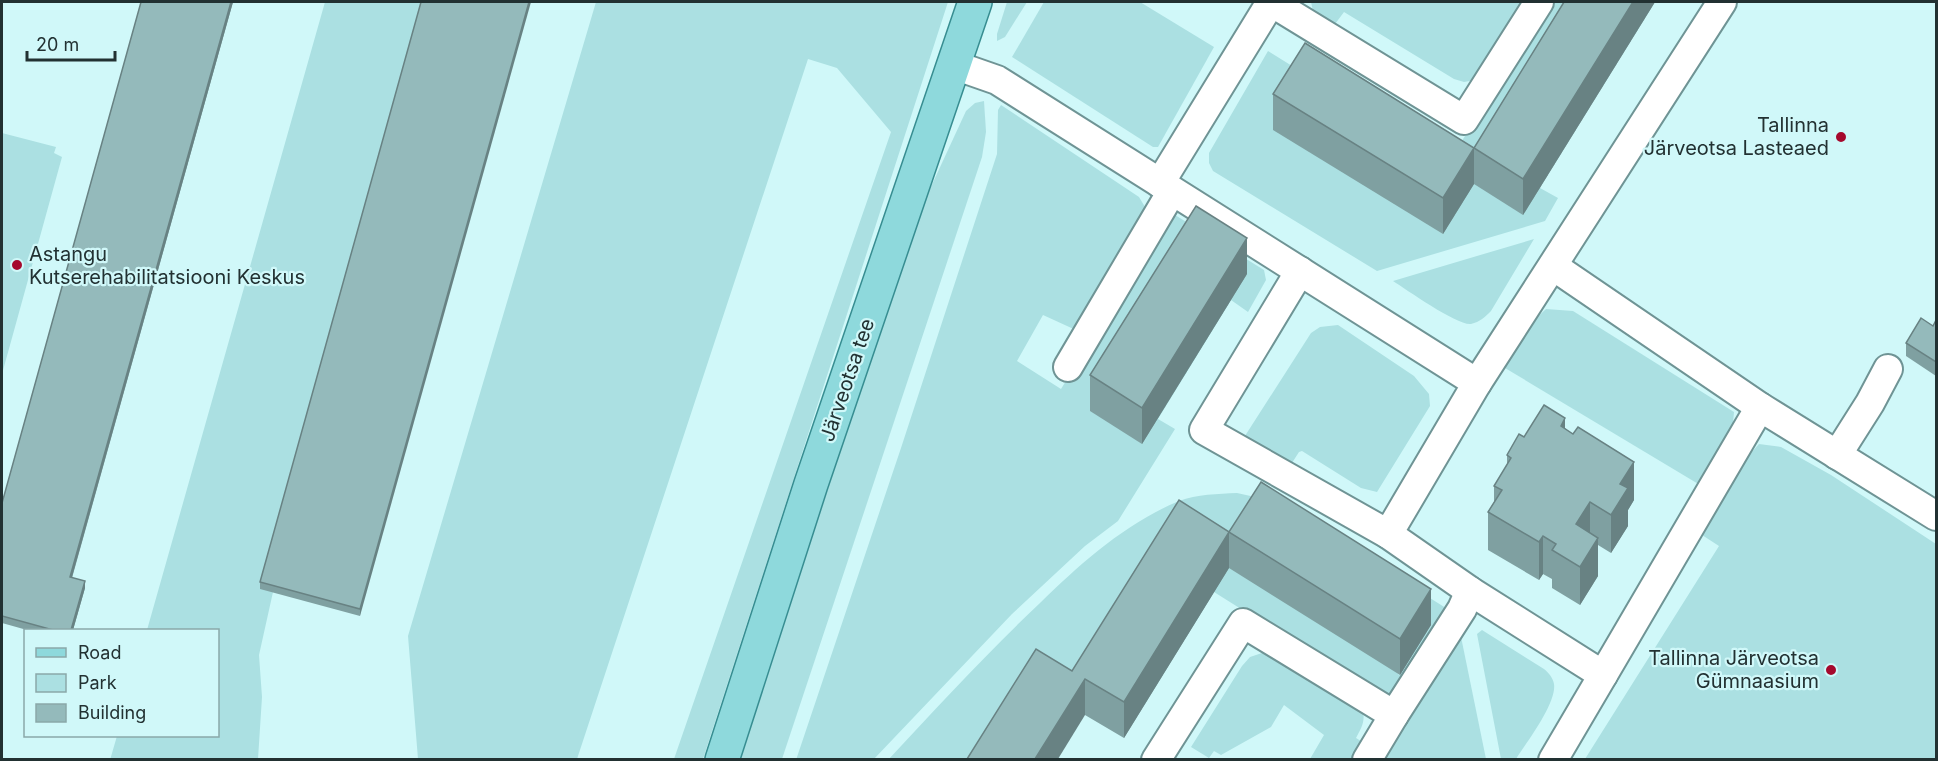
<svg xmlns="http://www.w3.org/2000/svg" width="1938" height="761" font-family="Inter,sans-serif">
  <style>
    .green { fill: #abe0e2 }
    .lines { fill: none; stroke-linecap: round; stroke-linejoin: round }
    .minor-casing { stroke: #6f9495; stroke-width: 32 }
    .major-casing { stroke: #378d91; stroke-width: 36 }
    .minor { stroke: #fff; stroke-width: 28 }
    .major { stroke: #8ed9dc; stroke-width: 33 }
    .wall { fill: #7fa0a1 }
    .shaded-wall { fill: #688283 }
    .building { fill: #94babb; stroke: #688283; stroke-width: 1.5 }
    .poi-dot { fill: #a5092d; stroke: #d0f8f9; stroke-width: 2 }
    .labels { text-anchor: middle; stroke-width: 4.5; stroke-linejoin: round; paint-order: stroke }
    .poi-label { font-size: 20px; fill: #223132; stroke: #d0f8f9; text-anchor: end }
    .street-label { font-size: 20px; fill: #223132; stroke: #d0f8f9 }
  </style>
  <rect width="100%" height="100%" fill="#d0f8f9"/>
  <g class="green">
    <polygon points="325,2 423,2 273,592 259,655 262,697 258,759 110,760 117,736 218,736 218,630 147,630"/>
    <polygon points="596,2 948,2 703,759 674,759 891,132 837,68 808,59 577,759 418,759 408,636"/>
    <polygon points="1007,2 1027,2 1005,37 997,41 997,34"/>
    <polygon points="1044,2 1140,2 1214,47 1158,147 1153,147 1012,57"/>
    <polygon points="1311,2 1531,2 1475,80 1464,82 1454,79 1344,12 1335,24 1313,11"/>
    <polygon points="1550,2 1586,2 1540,188 1558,198 1545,221 1377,271 1213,171 1209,163 1209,153 1268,51 1329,89 1446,166"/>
    <polygon points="984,101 986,132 982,157 782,759 739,760 917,217 966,111 975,103"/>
    <polygon points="1001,105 1139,197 1145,207 1145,216 1078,331 1043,315 1017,361 1061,389 1164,223 1175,215 1264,270 1266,280 1248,312 1231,300 1247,274 1158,419 1175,429 1118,521 1085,546 1012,614 874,759 796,760 901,448 997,154 998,110"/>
    <polygon points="2,133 56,147 54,153 62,157 2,374"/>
    <path d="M1534,239L1491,311C1485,317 1480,322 1471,324C1458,326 1407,290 1393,281Z"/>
    <polygon points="1546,309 1573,311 1734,412 1732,434 1700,485 1505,368 1528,326"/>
    <polygon points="1338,325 1414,376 1429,394 1430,406 1377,492 1361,488 1302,451 1299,452 1290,466 1243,439 1311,333 1320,327"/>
    <polygon points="1759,444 1781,447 1831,475 1936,544 1936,759 1585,759 1719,546 1702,535 1750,454"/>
    <path d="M1237,493L1264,499L1399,675L1431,625L1414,588L1449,610L1391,696H1379L1214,592L1072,707L989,759L888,760C938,706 987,653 1040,603C1081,563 1126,523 1179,501C1197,494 1218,494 1237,493Z"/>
    <path d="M1482,630L1544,669C1549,673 1553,678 1554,684C1557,703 1526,743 1516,759H1501L1477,634Z"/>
    <polygon points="1460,632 1486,759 1381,759"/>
    <path d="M1268,651L1362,708C1366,720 1362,727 1356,738L1369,746L1361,759H1310L1324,735L1284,705L1271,727L1221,755L1214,751L1209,758L1191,747L1242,666L1250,657Z"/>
  </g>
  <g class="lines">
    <defs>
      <g id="minor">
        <polyline points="1271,2 1464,120 1539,2"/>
        <polyline points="954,65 997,80 1477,383 1388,534 1470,591 1603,675 1553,760"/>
        <polyline points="1160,183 1271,2"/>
        <polyline points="1553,266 1760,407 1936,516"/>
        <polyline points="1300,271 1204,430 1388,534"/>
        <polyline points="1068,367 1172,191"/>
        <polyline points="1477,383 1722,2"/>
        <polyline points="1837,455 1870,403 1888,369"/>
        <polyline points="1603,675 1760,407"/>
        <polyline points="1156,760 1243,623 1394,715 1462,609 1470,591"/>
        <polyline points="1367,760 1394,715"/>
      </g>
      <polyline id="major" points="722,760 811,484 975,2"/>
    </defs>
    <use href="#minor" class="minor-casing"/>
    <use href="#major" class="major-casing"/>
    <use href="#minor" class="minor"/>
    <use href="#major" class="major"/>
  </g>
  <g class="wall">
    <polygon points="141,2 233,2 72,578 85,588 73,630 27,630 2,623 2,503"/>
    <polygon points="421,2 360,616 260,589 260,582"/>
    <polygon points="1564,2 1655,2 1523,215 1474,184 1474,148"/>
    <polygon points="1273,94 1474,184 1443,234 1273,130"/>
    <polygon points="1247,274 1142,444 1090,411 1090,375"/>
    <polygon points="1936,320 1936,376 1906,356 1906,343 1933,326"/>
    <polygon points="1565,428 1634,500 1628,510 1628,526 1611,553 1598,545 1598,576 1580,605 1552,588 1552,579 1543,574 1539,580 1488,550 1488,512 1494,502 1494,486 1507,466 1507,455 1524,437"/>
    <polygon points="1229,532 1431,625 1400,675 1229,568 1124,738 1085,715 1072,671"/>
  </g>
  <g class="shaded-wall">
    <polygon points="231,2 233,2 70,584 70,577"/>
    <polygon points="529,2 531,2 360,616 360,609"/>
    <polygon points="1633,2 1655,2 1523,215 1523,179"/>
    <polygon points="1474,148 1474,184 1443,234 1443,198"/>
    <polygon points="1247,238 1247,274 1142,444 1142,408"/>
    <polygon points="1565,418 1565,456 1561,426"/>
    <polygon points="1634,462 1634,500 1628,510 1628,526 1611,553 1611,515 1620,484"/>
    <polygon points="1590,502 1590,540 1576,524"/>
    <polygon points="1229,532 1229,568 1124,738 1124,702"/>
    <polygon points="1543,536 1543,574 1539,580 1539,542"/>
    <polygon points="1598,538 1598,576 1580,605 1580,567"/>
    <polygon points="85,581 85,588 73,630 71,630"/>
    <polygon points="1431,589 1431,625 1400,675 1400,639"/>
    <polygon points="1085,679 1085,715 1058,759 1035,759"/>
  </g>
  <g class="building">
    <polygon points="141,2 231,2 70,577 85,581 71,630 53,630 2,616 2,503"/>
    <polygon points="421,2 529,2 360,609 260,582"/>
    <polygon points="1564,2 1633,2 1523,179 1474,148"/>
    <polygon points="1305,43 1474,148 1443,198 1273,94"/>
    <polygon points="1196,206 1247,238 1142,408 1090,375"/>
    <polygon points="1921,318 1933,326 1936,320 1936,362 1906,343"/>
    <polygon points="1544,405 1565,418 1561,426 1573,434 1578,427 1634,462 1620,484 1628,488 1611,515 1590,502 1576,524 1598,538 1580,567 1552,550 1556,544 1543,536 1539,542 1488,512 1502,490 1494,486 1511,458 1507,455 1519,434 1524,437"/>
    <polygon points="1261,482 1431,589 1400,639 1229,532 1124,702 1085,679 1035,759 967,759 1036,649 1072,671 1179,500 1229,532"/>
  </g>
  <g class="poi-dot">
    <circle cx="1841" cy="137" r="6"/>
    <circle cx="17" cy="265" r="6"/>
    <circle cx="1831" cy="670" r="6"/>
  </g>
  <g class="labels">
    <g class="poi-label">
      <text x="1829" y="132">Tallinna<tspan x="1829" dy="23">Järveotsa Lasteaed</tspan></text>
      <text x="29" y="261" text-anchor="start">Astangu<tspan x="29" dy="23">Kutserehabilitatsiooni Keskus</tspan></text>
      <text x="1819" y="665">Tallinna Järveotsa<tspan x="1819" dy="23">Gümnaasium</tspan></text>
    </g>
    <g class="street-label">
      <text transform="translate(847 380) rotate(-71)" y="7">Järveotsa tee</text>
    </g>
  </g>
  <rect width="1938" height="761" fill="none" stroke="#223132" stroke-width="6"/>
  <rect x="24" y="629" width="195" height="108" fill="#d0f8f9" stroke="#8aa8a9" stroke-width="1.5"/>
  <rect x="36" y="648" width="30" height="9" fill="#8ed9dc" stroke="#8aa8a9" stroke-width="1.5"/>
  <text x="78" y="659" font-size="18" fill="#223132">Road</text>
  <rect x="36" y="674" width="30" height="18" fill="#abe0e2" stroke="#8aa8a9" stroke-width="1.5"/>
  <text x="78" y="689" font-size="18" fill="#223132">Park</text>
  <rect x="36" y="704" width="30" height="18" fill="#94babb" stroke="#8aa8a9" stroke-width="1.5"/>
  <text x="78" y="719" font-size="18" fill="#223132">Building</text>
  <path d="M27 51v9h88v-9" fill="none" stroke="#223132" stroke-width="3"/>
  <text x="36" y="51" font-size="18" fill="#223132" stroke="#d0f8f9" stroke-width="4.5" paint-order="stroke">20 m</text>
</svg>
